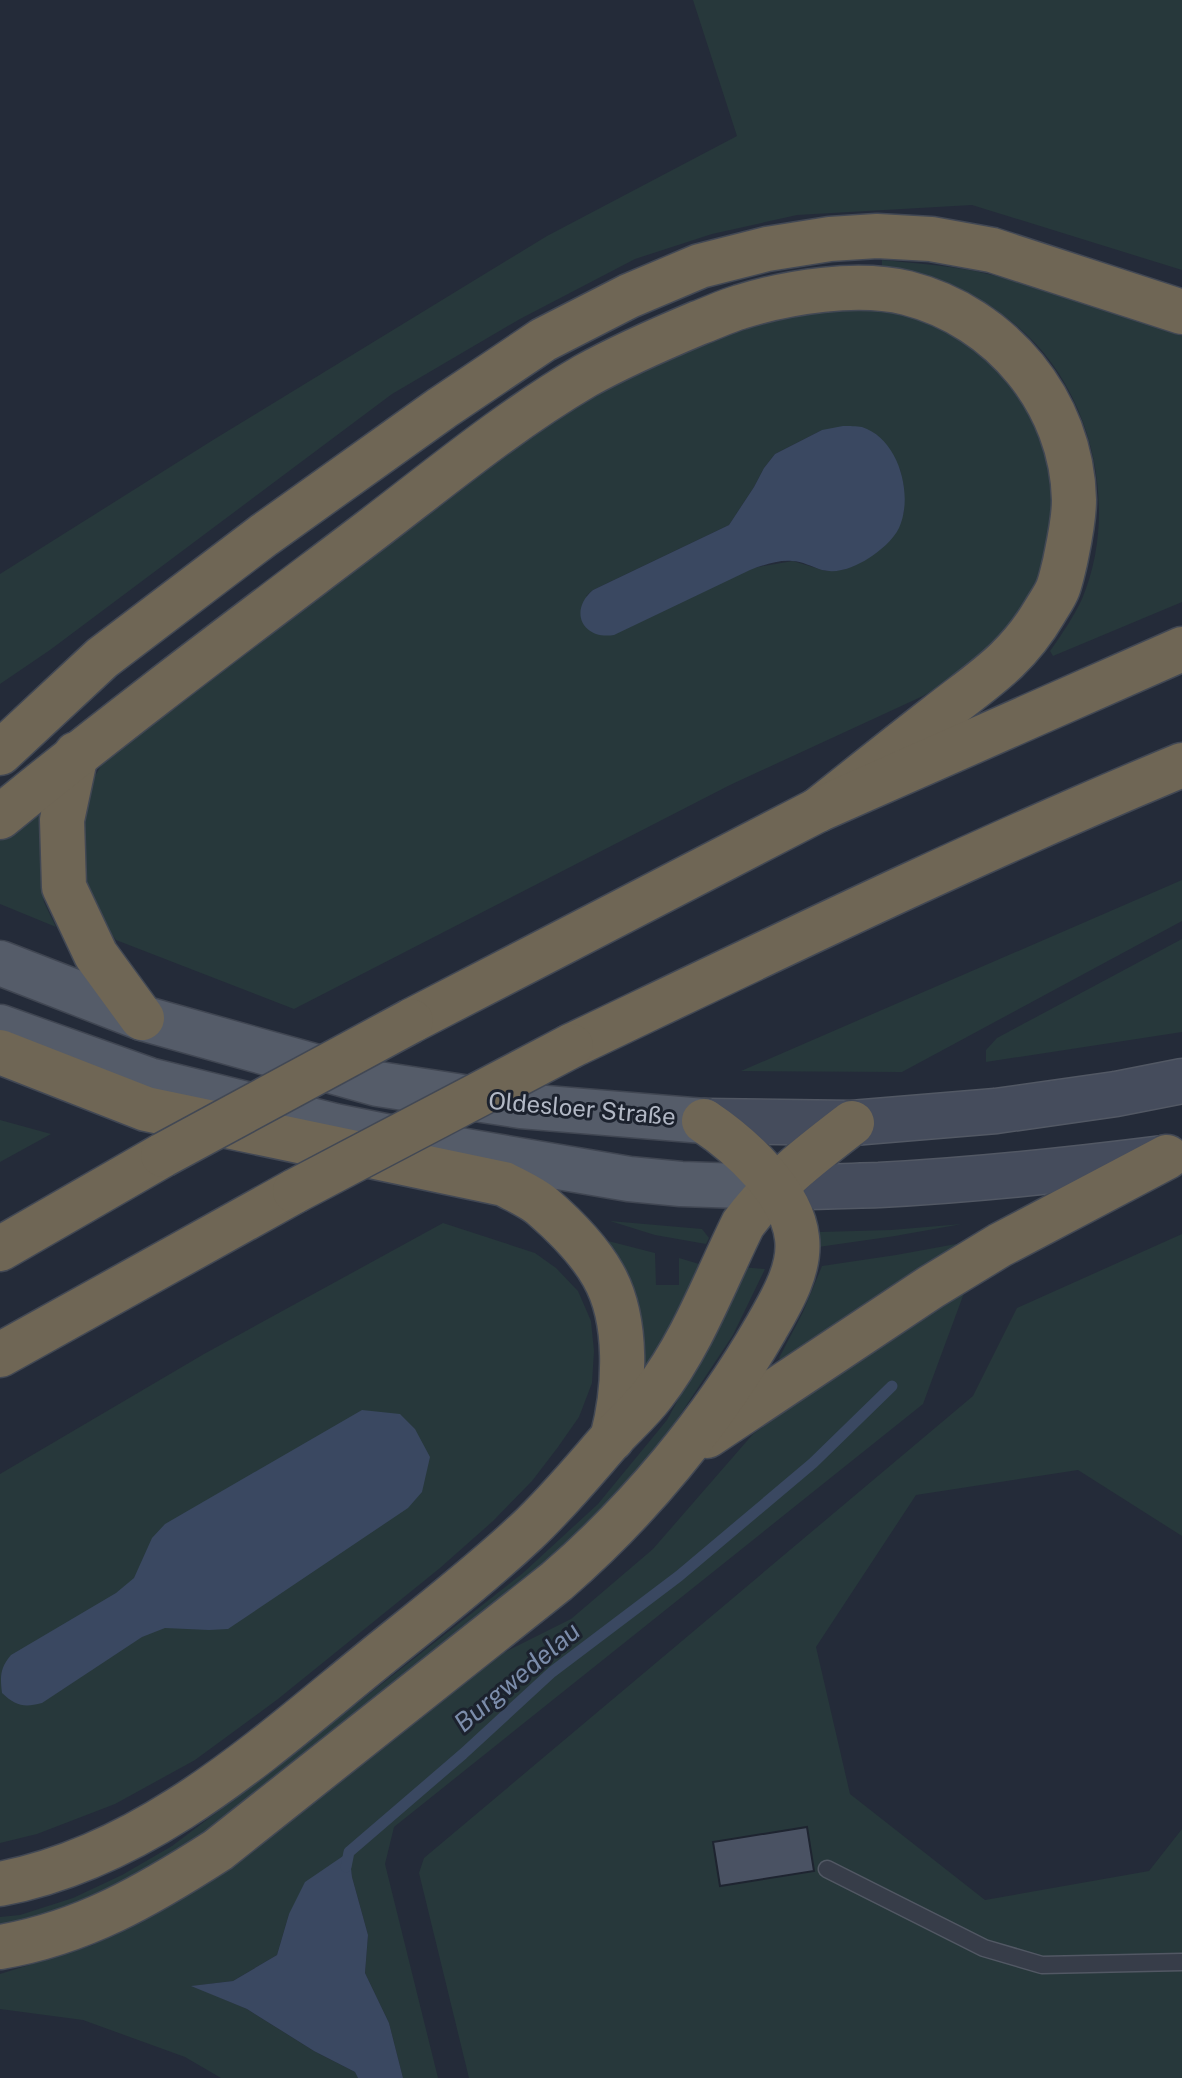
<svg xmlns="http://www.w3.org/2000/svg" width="1182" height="2078" font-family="'Public Sans',sans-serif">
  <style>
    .green { fill: #27383b; fill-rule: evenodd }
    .water { fill: #3a4861 }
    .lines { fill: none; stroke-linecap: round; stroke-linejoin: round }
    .stream { stroke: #3a4861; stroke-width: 11 }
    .building { fill: #4a5263; stroke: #1e2430; stroke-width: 2 }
    .service-casing { stroke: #525864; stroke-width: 19 }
    .secondary-casing { stroke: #525864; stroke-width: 47 }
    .primary-casing { stroke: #404652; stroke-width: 47 }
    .motorway-casing { stroke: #424854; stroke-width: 47 }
    .service { stroke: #373d49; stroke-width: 16 }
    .secondary { stroke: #454c5c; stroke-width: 44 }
    .primary { stroke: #555c69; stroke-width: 44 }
    .motorway { stroke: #6f6655; stroke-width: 44 }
    .motorway-bridge-casing { stroke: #424854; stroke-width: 47; stroke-linecap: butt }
    .motorway-bridge { stroke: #6f6655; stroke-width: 44 }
    .labels { text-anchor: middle; stroke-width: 6; stroke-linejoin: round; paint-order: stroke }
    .street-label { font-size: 24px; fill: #b2b8c5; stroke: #1c222e }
    .water-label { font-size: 26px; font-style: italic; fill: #7c8dab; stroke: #1c222e }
  </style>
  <rect width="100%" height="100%" fill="#242b39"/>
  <g class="green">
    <polygon points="693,0 1182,0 1182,270 972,205 797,215 712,234 635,259 520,319 392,394 50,650 0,684 0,574 213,440 547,236 737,136"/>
    <path d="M882,260C913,263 944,265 975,271C1046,286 1114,313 1182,336V602L1053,656L1050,651C1062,634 1073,618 1082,599C1121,507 1091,383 1012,322C1000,313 984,302 970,296C961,292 950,290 941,288C921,282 901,277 882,271Z"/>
    <path d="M843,309L887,311L921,319L954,334L984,355L1028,406L1044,439L1056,510L1042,581L1007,636L952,680L923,696L730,785L294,1009L116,940L93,910L78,871L81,799L113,746L519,442L637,371L758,320ZM822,430L900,469L904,488V513L846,569L826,571L793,561L586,596L593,590L729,525L754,487L764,468L775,454Z"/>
    <polygon points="43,800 40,870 44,902 56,927 0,904 0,839"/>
    <polygon points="1182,880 1182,921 902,1072 741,1071"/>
    <polygon points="1182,939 1182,1032 986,1062 986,1050 997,1038"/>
    <polygon points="0,1120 51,1134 0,1162"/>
    <polygon points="610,1221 702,1229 709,1238 706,1244 655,1235"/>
    <polygon points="443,1223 535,1253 556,1268 578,1291 591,1321 594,1351 592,1383 579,1417 558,1447 532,1481 493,1521 440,1568 278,1699 195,1760 115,1804 37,1834 0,1843 0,1474 204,1354"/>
    <polygon points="962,1224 895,1236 818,1247 820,1232 891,1230"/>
    <polygon points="1182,1234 1182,1536 1078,1470 916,1495 816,1647 850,1794 985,1900 1149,1871 1182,1829 1182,2078 469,2078 419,1873 424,1858 973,1396 1017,1308"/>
    <path d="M608,1241L655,1253L656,1285H679V1258L699,1264L674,1325L641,1380C642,1368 644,1355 644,1342C642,1305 626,1273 608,1241Z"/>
    <polygon points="967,1242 872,1299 783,1363 779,1358 803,1312 822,1266 896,1255"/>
    <polygon points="741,1267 765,1269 733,1335 668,1433 603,1509 527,1579 259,1794 177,1854 76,1909 0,1929 0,1917 20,1915 73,1898 122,1875 172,1846 253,1785 523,1573 598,1504 667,1420 719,1324"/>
    <polygon points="967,1285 923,1404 394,1827 385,1864 438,2078 403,2078 389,2023 365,1973 368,1935 352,1877 348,1853 289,1914 277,1955 233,1981 193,1986 247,2009 314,2051 355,2072 358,2078 221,2078 185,2057 83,2020 0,2009 0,1974 93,1945 167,1902 483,1663 571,1619 653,1549 753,1434"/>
  </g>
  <g class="water">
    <path d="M843,426C849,426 857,426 862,427C899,439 914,495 899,528C893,540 880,551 869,558C855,567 838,574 822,570C812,567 802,561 792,561C778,560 763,565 750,570L614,635C583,640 568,611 593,590L729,525L754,487L764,468L775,454L822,430Z"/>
    <path d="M362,1410L400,1414L415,1429L430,1457L422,1492L408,1508L228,1629L209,1630L165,1628L142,1637L42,1703C24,1708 16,1706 2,1693C0,1676 0,1668 11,1655L116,1593L134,1578L152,1538L165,1524Z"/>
    <polygon points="349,1852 352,1877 368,1935 365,1973 389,2023 403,2078 358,2078 355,2072 314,2051 247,2009 191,1986 233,1981 277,1955 289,1914 305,1882"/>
  </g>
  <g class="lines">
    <polyline class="stream" points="346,1867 349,1852 463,1754 552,1672 679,1576 813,1463 892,1386"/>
  </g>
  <polygon class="building" points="807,1827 814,1871 720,1886 713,1842"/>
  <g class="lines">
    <defs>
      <polyline id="service" points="827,1869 984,1948 1042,1965 1182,1962"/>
      <g id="secondary">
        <polyline points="704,1121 852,1123 996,1111 1116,1094 1182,1081"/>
        <path d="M774,1187C810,1188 844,1186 879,1185C974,1180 1068,1170 1163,1158"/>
      </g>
      <g id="primary">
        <polyline points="0,963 142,1018 378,1084 521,1106 704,1121"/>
        <polyline points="0,1027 149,1080 335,1126 430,1145 629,1179 681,1184 774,1187"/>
      </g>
      <g id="motorway">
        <polyline points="0,753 102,658 264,535 442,408 543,340 629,296 700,266 767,249 830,239 877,236 931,239 992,250 1182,312"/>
        <polyline points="76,754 62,820 64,887 96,955 142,1018"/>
        <path d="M0,817C115,723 234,634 353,544C429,487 503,424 585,376C621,356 660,339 698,323C712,318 726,311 740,307C788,292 857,281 907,293C1001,317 1072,402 1074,500C1074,521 1069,542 1065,562C1063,570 1061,580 1058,588C1055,596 1049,604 1045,611C1015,662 981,681 937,716C897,747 857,779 818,810"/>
        <polyline points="411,1021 818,810 1182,649"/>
        <path d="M571,1046C774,949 975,851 1182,765"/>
        <path d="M0,1052L146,1109L504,1184C517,1191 531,1197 542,1206C564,1225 589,1250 603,1275C629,1320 625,1390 612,1439"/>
        <polyline points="0,1249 163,1155"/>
        <polyline points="0,1355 295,1191"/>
        <polyline points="707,1436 931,1287 1000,1245 1167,1157"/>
        <path d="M0,1884C147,1856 261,1751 373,1660C425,1618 478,1577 526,1532C557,1503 584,1470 612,1438C625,1424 641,1410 653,1394C692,1344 715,1281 743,1224C773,1183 813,1153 852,1123"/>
        <path d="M0,1947C83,1933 148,1895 218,1850L557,1581C638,1511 712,1422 766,1328C781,1302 801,1269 797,1238C792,1192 740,1145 704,1121"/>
      </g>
    </defs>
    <use href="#service" class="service-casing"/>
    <use href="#secondary" class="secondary-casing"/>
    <use href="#primary" class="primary-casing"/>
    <use href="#motorway" class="motorway-casing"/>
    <use href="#service" class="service"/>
    <use href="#secondary" class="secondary"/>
    <use href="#primary" class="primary"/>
    <use href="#motorway" class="motorway"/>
    <defs>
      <g id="motorway-bridge">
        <polyline points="163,1155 411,1021"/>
        <polyline points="295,1191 571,1046"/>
      </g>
    </defs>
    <use href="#motorway-bridge" class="motorway-bridge-casing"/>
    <use href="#motorway-bridge" class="motorway-bridge"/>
  </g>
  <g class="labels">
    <g class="street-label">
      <text transform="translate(582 1109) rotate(5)" y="8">Oldesloer Straße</text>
    </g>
    <g class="water-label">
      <text transform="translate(517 1677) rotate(-40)" y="9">Burgwedelau</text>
    </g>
  </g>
</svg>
